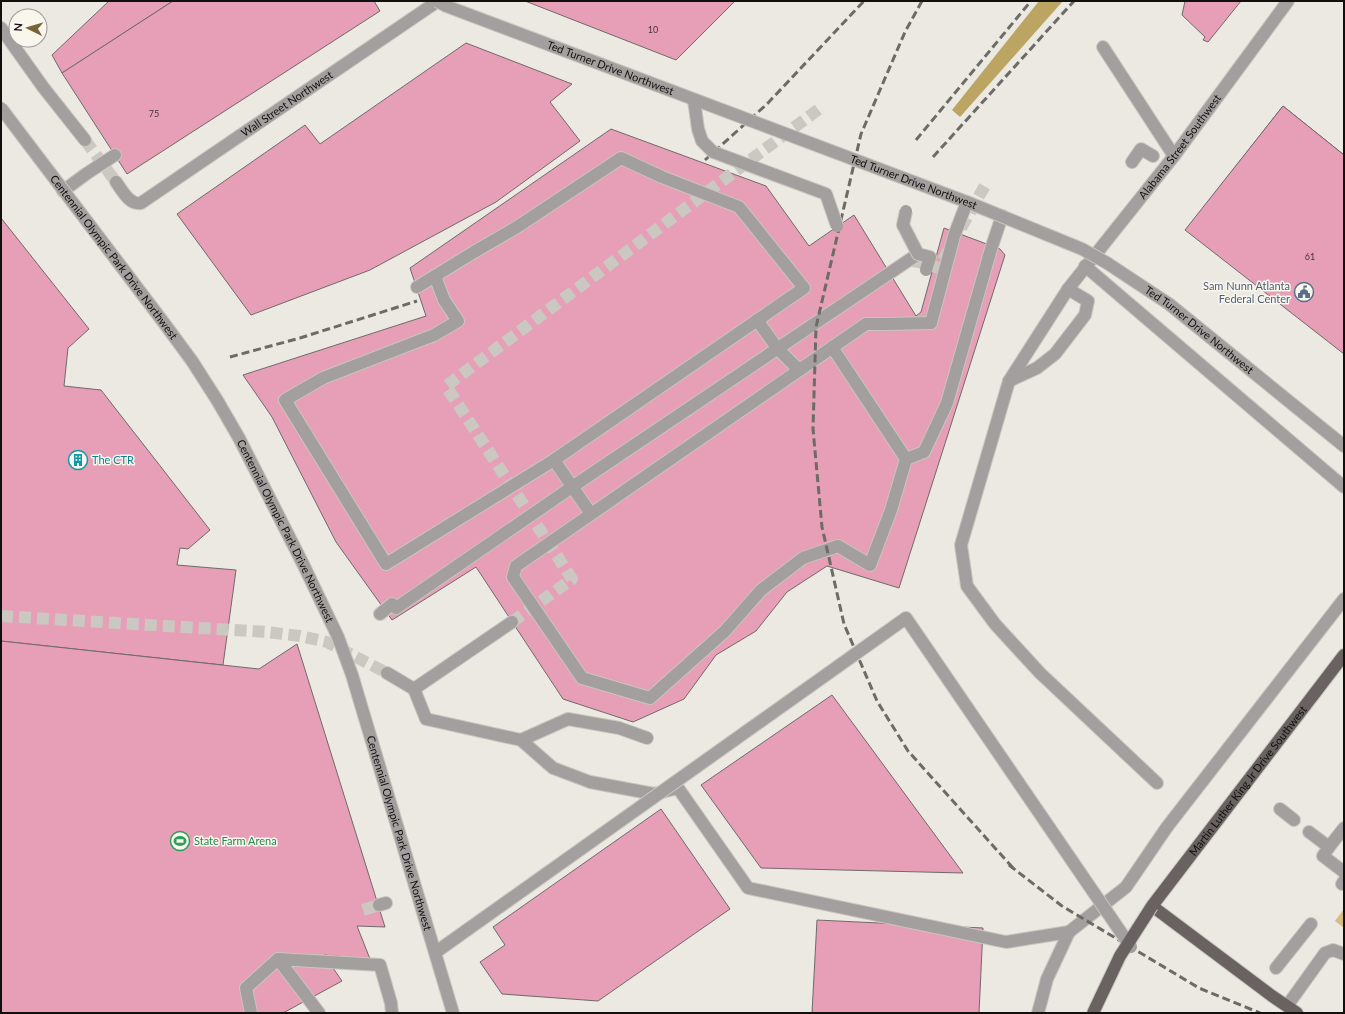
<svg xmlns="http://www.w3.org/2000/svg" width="1345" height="1014" font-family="Lato,sans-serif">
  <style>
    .green { fill: #d4bd7f }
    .forest { fill: #bca463 }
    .building { fill: #e69fb6; stroke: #71696b }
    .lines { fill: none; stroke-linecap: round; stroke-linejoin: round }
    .minor-tunnel { stroke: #cac8c1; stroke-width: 12; stroke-dasharray: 12 6; stroke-linecap: butt }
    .minor-casing { stroke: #c8c6bf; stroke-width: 14 }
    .major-casing { stroke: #c8c6bf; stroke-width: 14 }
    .minor { stroke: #a39f9e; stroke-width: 12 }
    .major { stroke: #696261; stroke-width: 12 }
    .rail { stroke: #6c6b66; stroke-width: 3; stroke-dasharray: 8 4; stroke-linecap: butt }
    .minor-bridge-casing { stroke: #c8c6bf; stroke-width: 14; stroke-linecap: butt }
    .major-bridge-casing { stroke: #c8c6bf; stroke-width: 14; stroke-linecap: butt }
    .minor-bridge { stroke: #a39f9e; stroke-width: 12 }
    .major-bridge { stroke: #696261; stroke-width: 12 }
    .labels { text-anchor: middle; stroke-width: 3; stroke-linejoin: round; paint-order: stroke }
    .number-label { font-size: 9px; fill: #463437 }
    .street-label { font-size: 11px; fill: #11100d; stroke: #f9f6ee }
    .service-label { font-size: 11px; fill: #4e5e75; stroke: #f9f6ee; text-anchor: end }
    .culture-label { font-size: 11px; fill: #0d838f; stroke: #f9f6ee; text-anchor: start }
    .leisure-label { font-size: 11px; fill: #27864d; stroke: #f9f6ee; text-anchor: start }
  </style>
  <rect width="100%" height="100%" fill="#ebe9e1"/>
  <polygon class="green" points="1344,909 1344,928 1335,921"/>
  <polygon class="forest" points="1039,1 1063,1 960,117 952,110"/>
  <g class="building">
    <polygon points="109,1 173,1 62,73 52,55"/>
    <polygon points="173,1 374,1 380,11 127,174 62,73"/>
    <polygon points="525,1 735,1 676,60"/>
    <polygon points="1185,1 1241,1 1208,42 1203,40 1205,37 1182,15"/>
    <polygon points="466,43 572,84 550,102 580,141 496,202 370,270 251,315 177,214 305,125 320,144"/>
    <polygon points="1283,106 1344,155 1344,312 1207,203"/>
    <polygon points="1283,106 1344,155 1344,354 1185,230"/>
    <polygon points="611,129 766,186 809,246 854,215 916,316 921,312 944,228 1000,249 1005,255 899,588 827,566 787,592 756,631 716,655 684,699 633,722 563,699 476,567 392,620 336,542 272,417 243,375 426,316 410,268"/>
    <polygon points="1,218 89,329 68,348 64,386 101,390 210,530 188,549 180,548 177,565 236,570 223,665 1,641"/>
    <polygon points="1,641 259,669 297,644 385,927 357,926 370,959 324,955 342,981 283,1013 1,1013"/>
    <polygon points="832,695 963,873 761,868 701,785"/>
    <polygon points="661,809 730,909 598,1001 502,994 480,962 505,945 493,927"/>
    <polygon points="817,920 983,928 979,1013 812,1013"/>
  </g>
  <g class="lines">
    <g class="minor-tunnel">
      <polyline points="85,140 116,182"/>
      <polyline points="961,228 987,182"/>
      <polyline points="918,268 919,262 939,268 948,251"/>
      <polyline points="1,616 267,632 300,636 327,642 387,673"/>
      <polyline points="512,622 572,579 446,386 823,106"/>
      <polyline points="363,910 379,905"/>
    </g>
    <defs>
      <g id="minor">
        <polyline points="1,28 43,87 85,140"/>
        <polyline points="1103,47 1174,156"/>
        <polygon points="621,158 662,177 739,207 804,288 554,460 386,564 285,400 323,378 434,335 458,321 444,300 435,276 474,252 517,227"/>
        <polyline points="1132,162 1141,149 1153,156"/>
        <path id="s1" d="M116,182C122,190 129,205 141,203L438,1"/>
        <polyline points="63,191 86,174 115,155"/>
        <path id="s2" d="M1107,263L1169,304L1344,446"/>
        <polyline points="1085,266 1344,487"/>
        <polyline points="417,287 435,276"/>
        <polyline points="757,320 777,348 799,370"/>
        <polyline points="832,347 906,459 891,510 870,565 838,546 803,558 761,590 725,631 650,698 582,678 513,577 516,566 866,324 886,324"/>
        <polyline points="1009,381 1037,368 1055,354 1085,315 1088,301 1068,289"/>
        <polyline points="906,459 924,452 947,403 991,249 1002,216"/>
        <polyline points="554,460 591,514"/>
        <polyline points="380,614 392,604 396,608 572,487 918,254"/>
        <polyline points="387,673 414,689 426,719 521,740 553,768 590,782 654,794 678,788 748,888 1006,942 1069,932"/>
        <polyline points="414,689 512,622"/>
        <polyline points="521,740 568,719 619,728 647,738"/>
        <path id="s3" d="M1157,783L1040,673L995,624L967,586L961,545L1009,381L1068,289L1174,156L1288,1"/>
        <polyline points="1280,809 1294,820"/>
        <polyline points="1309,832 1329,847 1344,828"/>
        <polyline points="1329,847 1323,856 1344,872"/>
        <polyline points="1342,884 1344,881"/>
        <polyline points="379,905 386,903"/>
        <polyline points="1276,968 1311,924"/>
        <polyline points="1287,1006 1325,953 1333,950 1344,954"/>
        <polyline points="251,1013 246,988 278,959"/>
        <polyline points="319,1013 278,959 380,965 391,1003 392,1013"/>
        <polyline points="1038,1013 1047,979 1069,932 1126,887 1167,827 1344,599"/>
      </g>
      <g id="major">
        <path id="s4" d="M1297,1013L1272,996L1152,906L1344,655"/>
      </g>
    </defs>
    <use href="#minor" class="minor-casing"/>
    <use href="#major" class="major-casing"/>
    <use href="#minor" class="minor"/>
    <use href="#major" class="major"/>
    <g class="rail">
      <polyline points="922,1 905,32 861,134 816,327 813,429 822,527 844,624 877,701 908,751 1013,868"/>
      <polyline points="916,140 1031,1"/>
      <polyline points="933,157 1074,1"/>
      <polyline points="705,160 767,104 864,1"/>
      <polyline points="230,357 300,338 417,301"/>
      <polyline points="1009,865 1062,906 1199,988 1260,1013"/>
    </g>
    <defs>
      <g id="minor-bridge">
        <path id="s5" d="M437,1L446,6L967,202L1082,249L1107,263"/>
        <polyline points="694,100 698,129 702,141 713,152 826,194 837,226"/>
        <path id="s6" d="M1,108L164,323L192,361L217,400L239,438L303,564L338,637L352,675L453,1013"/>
        <polyline points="906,211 903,225 918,254 930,257 926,270"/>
        <polyline points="886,324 931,323 954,236 967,202"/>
        <polyline points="436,952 906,618 1131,947"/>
      </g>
      <polyline id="major-bridge" points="1093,1013 1120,956 1152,906"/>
    </defs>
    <use href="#minor-bridge" class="minor-bridge-casing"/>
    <use href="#major-bridge" class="major-bridge-casing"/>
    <use href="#minor-bridge" class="minor-bridge"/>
    <use href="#major-bridge" class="major-bridge"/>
  </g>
  <defs>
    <symbol id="civic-ring" viewBox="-11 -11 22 22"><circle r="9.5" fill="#f9f6ee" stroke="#5c6f8a" stroke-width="1.5"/><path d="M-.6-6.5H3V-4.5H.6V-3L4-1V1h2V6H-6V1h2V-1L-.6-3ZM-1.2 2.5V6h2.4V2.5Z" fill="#5c6f8a"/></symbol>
    <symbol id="building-ring" viewBox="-11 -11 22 22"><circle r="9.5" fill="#f9f6ee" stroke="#0f9aa8" stroke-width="1.5"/><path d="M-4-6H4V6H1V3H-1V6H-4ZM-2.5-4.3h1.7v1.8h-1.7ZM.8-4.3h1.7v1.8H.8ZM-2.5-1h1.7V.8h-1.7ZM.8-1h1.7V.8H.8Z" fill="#0f9aa8"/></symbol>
    <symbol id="stadium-ring" viewBox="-11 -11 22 22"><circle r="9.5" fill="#f9f6ee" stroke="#2e9e5b" stroke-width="1.5"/><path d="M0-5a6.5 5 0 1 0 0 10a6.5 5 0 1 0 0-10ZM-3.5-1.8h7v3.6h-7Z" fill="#2e9e5b"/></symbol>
  </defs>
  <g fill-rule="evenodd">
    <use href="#civic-ring" x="1293" y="281" width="22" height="22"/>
    <use href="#building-ring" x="67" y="449" width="22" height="22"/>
    <use href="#stadium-ring" x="169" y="830" width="22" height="22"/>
  </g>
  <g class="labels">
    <g class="number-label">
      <text x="653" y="33">10</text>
      <text x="154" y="117">75</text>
      <text x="1310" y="260">61</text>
    </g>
    <g class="street-label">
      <text dy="4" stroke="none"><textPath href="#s5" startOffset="186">Ted Turner Drive Northwest</textPath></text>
      <text dy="4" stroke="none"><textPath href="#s1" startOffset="211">Wall Street Northwest</textPath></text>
      <text dy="4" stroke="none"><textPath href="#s3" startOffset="777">Alabama Street Southwest</textPath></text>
      <text dy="4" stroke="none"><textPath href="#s5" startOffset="510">Ted Turner Drive Northwest</textPath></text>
      <text dy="4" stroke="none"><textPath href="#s6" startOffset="187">Centennial Olympic Park Drive Northwest</textPath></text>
      <text dy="4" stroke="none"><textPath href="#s2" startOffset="114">Ted Turner Drive Northwest</textPath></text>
      <text dy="4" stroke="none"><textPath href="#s6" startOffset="511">Centennial Olympic Park Drive Northwest</textPath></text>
      <text dy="4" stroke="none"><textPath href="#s4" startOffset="338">Martin Luther King Jr Drive Southwest</textPath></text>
      <text dy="4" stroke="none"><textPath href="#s6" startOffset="835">Centennial Olympic Park Drive Northwest</textPath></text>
    </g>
    <g class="service-label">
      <text x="1290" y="290">Sam Nunn Atlanta<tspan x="1290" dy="13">Federal Center</tspan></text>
    </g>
    <g class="culture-label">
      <text x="92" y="464">The CTR</text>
    </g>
    <g class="leisure-label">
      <text x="194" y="845">State Farm Arena</text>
    </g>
  </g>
  <rect width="1345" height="1014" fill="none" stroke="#11100d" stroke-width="4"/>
  <g transform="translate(28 28) rotate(275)"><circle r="19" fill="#f9f6ee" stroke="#9c9a94"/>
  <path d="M0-3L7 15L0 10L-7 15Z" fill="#796433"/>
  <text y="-6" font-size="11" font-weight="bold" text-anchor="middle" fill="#11100d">N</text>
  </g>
</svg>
